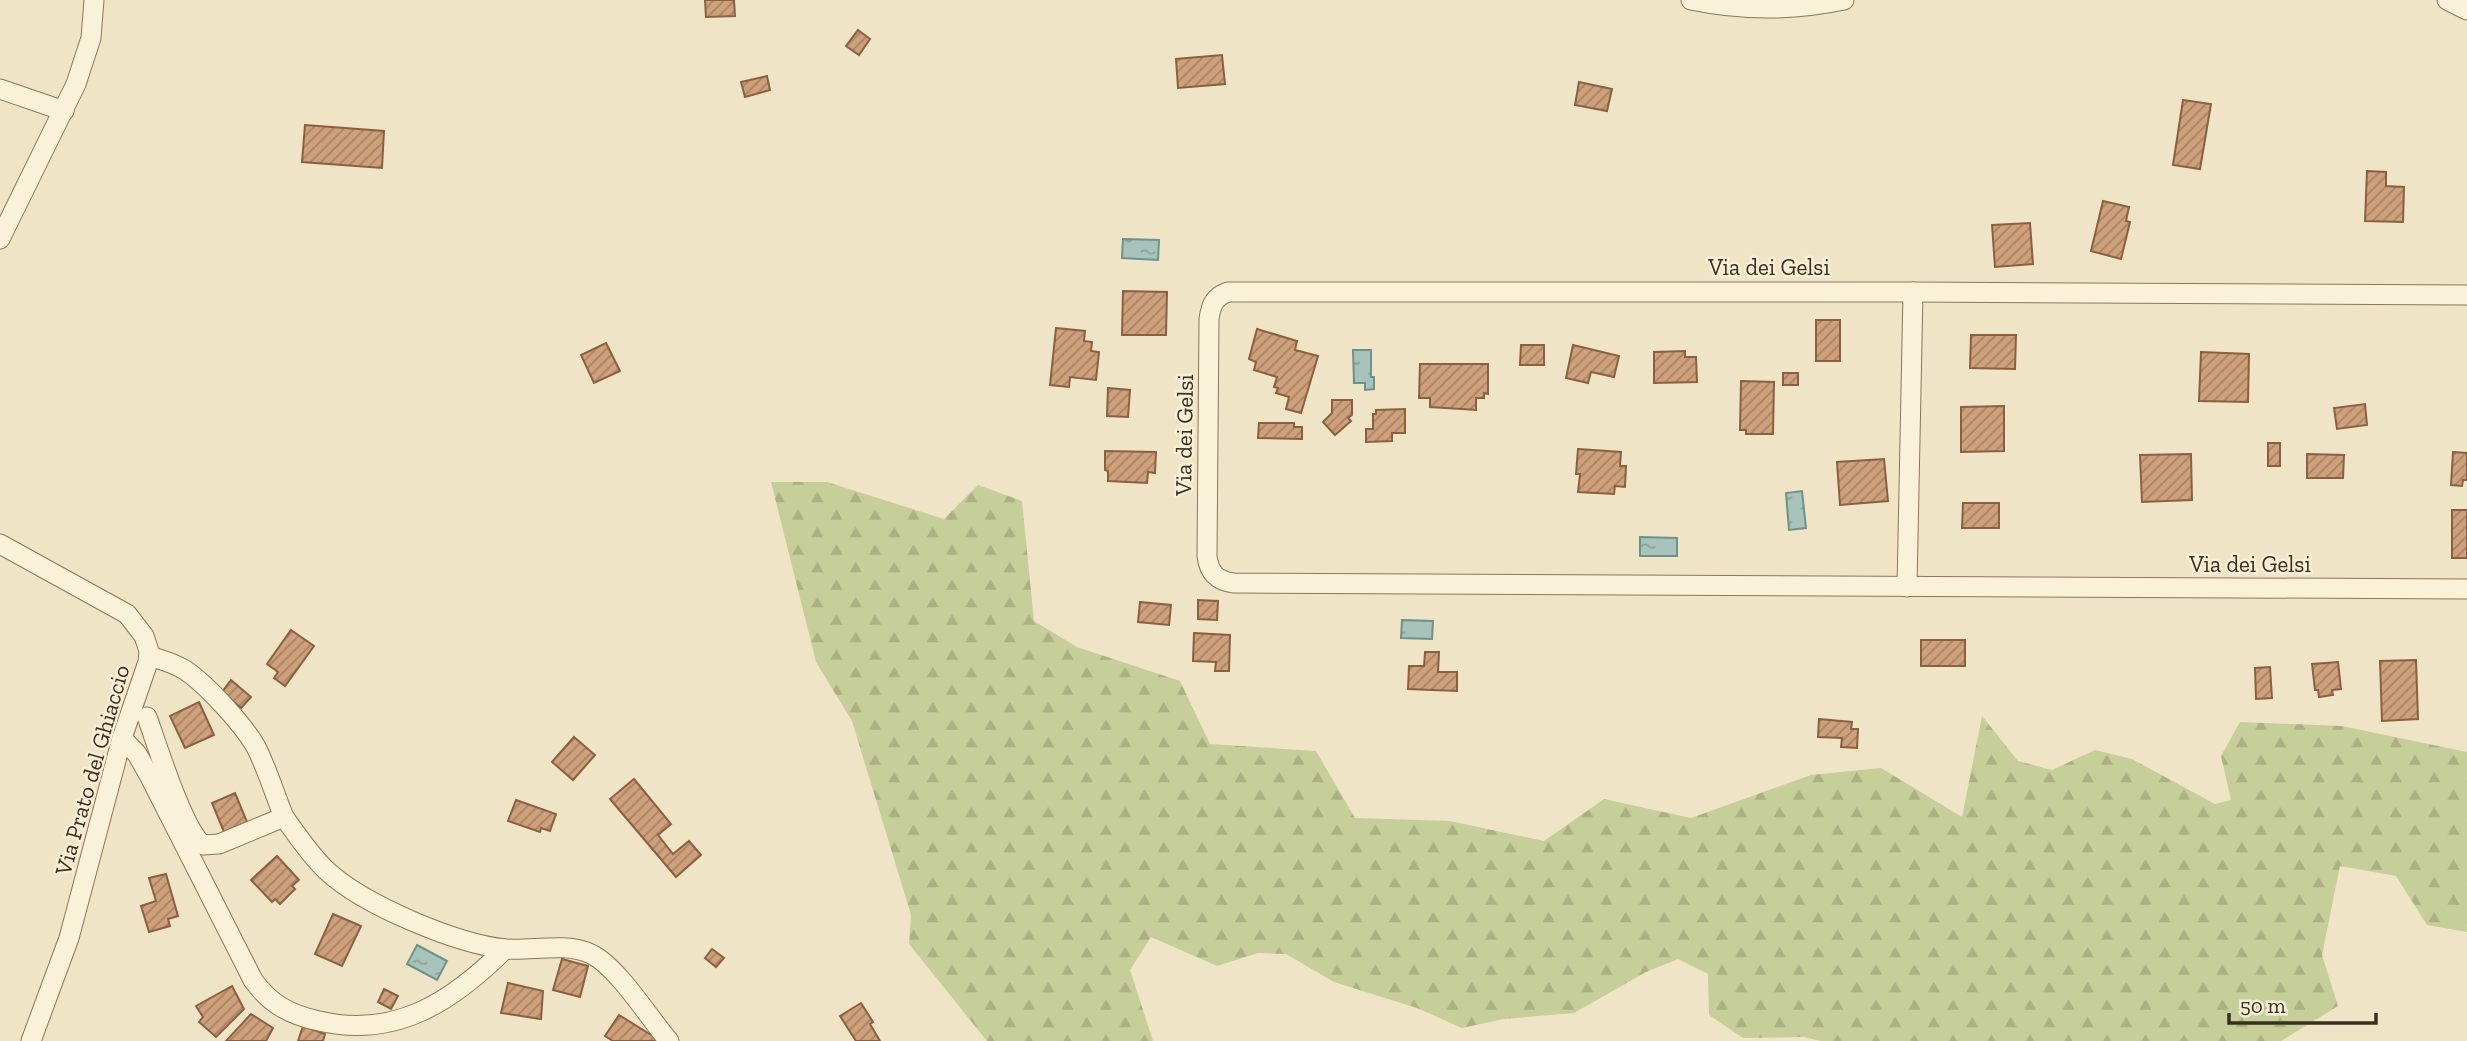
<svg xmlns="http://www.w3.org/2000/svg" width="2467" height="1041" font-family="'Zilla Slab',serif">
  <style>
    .forest { fill: url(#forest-firs) }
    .water { fill: url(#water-ripples); stroke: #6d928a; stroke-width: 2 }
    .building { fill: url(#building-hatch); stroke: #8b6040; stroke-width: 2 }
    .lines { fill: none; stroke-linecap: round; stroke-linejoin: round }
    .minor-casing { stroke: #8b765b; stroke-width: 21 }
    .minor { stroke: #faf1d9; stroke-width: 19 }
    .labels { text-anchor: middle; stroke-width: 5; stroke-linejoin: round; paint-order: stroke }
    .street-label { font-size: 23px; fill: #3b2e1f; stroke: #f7eed6 }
  </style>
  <defs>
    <pattern id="forest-firs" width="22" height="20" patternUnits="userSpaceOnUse" patternTransform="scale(1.75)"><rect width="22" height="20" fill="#c6ce99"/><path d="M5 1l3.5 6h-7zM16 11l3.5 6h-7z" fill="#abb183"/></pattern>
    <pattern id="water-ripples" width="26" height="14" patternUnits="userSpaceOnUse" patternTransform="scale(1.75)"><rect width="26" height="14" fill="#a7c3bc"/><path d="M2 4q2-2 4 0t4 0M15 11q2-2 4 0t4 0" fill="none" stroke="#899f98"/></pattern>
    <pattern id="building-hatch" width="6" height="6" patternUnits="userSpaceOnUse" patternTransform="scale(1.75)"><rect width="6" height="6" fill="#cea07b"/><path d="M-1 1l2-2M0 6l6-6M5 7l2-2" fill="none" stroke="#a88364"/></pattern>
  </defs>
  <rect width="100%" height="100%" fill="#f0e4c6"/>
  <polygon class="forest" points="771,482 827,482 944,519 978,485 1022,501 1034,621 1077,647 1180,681 1210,744 1316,751 1355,818 1450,821 1544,841 1604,799 1691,818 1811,775 1881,768 1962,817 1982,716 2018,761 2052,770 2095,750 2132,759 2215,804 2231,800 2221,756 2240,722 2342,726 2467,752 2467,932 2427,925 2396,876 2340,866 2322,955 2338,1006 2281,1041 1821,1041 1804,1037 1743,1038 1709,1015 1708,974 1678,959 1646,972 1574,1013 1504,1019 1462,1028 1417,1008 1334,982 1286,954 1258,953 1217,966 1151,937 1130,970 1153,1041 987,1041 909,944 911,915 852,721 816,662"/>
  <g class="water">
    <polygon points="1123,239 1159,240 1158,260 1122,258"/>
    <polygon points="1353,350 1371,350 1371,377 1374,377 1374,389 1365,390 1365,383 1354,383"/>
    <polygon points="1802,491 1806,528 1789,530 1786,493"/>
    <polygon points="1640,537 1677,538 1677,556 1640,556"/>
    <polygon points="1402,620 1433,621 1432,639 1401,638"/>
    <polygon points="417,945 447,961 437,980 407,964"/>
  </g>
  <g class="building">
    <polygon points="705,0 734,0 735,16 706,17"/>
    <polygon points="858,30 870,39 859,55 846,46"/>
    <polygon points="1222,55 1225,84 1178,88 1176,59"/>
    <polygon points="767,76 770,90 745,97 741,82"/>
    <polygon points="1579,82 1612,89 1607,111 1575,105"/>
    <polygon points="2183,100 2211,104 2200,169 2173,165"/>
    <polygon points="305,125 384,131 382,168 302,162"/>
    <polygon points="2367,171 2386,172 2386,186 2404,187 2403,222 2365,221"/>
    <polygon points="2103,201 2129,207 2126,221 2130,222 2121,259 2091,251"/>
    <polygon points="2030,223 2033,264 1995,267 1992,225"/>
    <polygon points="1123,291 1167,292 1166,335 1122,335"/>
    <rect x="1816" y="320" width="24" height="41"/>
    <polygon points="1056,328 1085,331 1084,341 1092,342 1091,351 1099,352 1096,380 1070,377 1069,387 1050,385"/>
    <polygon points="1257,329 1297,341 1295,350 1318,356 1301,413 1286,409 1289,397 1276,393 1278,388 1274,387 1277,377 1254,370 1256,362 1249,359"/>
    <polygon points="1971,335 2016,335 2015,369 1970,368"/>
    <polygon points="606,343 620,371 594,383 581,355"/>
    <polygon points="1521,345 1544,345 1544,365 1520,365"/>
    <polygon points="1573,345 1619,356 1614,377 1591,372 1588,383 1566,378"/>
    <polygon points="1685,351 1685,357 1696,357 1697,382 1654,383 1654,352"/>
    <polygon points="2201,352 2249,354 2248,402 2199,401"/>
    <polygon points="1420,364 1488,364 1488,394 1484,393 1484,398 1476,398 1476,410 1430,407 1430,398 1419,398"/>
    <rect x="1783" y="373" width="15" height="12"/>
    <polygon points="1741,381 1774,382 1773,434 1746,434 1746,430 1740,430"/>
    <polygon points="1108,388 1130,390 1128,417 1107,416"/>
    <polygon points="1332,400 1352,400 1352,415 1348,418 1351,421 1335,435 1323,422 1332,413"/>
    <polygon points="2365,404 2367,425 2337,429 2334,408"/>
    <polygon points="2004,406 2004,451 1961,452 1961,407"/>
    <polygon points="1405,409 1405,433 1392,433 1392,441 1366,442 1366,429 1373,429 1373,414 1376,414 1376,410"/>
    <polygon points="1259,423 1294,423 1294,427 1302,427 1302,439 1258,438"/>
    <rect x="2268" y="443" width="12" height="23"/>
    <polygon points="1578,449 1621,452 1620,466 1626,466 1625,487 1615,486 1614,494 1578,492 1580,474 1576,474"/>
    <polygon points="1105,451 1156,452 1155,473 1148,472 1147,483 1108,481 1108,471 1105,470"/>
    <polygon points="2453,452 2467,453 2467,480 2463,480 2462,486 2451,485"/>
    <polygon points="2191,454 2192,500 2142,502 2140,455"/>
    <polygon points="2307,454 2344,455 2343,478 2307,478"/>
    <polygon points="1884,459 1888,501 1840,505 1837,462"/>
    <polygon points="1963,503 1999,503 1999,528 1962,528"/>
    <rect x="2452" y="510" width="15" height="48"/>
    <polygon points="1198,600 1218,601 1217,620 1198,619"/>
    <polygon points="1140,602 1171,605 1169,625 1138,622"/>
    <polygon points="291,630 314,646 285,686 274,678 278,672 267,664"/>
    <polygon points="1194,633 1230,635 1229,671 1215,671 1216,662 1193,661"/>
    <rect x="1921" y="640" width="44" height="26"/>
    <polygon points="1425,652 1439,652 1438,672 1457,672 1457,691 1408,689 1409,666 1424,666"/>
    <polygon points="2416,660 2418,719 2382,721 2380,661"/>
    <polygon points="2338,662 2341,689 2332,690 2333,695 2319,697 2318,690 2315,690 2312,664"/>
    <polygon points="2270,667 2272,698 2256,699 2255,668"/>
    <polygon points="231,680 251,697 241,708 222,692"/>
    <polygon points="199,702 214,735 185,748 170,716"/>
    <polygon points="1819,719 1852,722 1851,729 1858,729 1857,748 1841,747 1842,738 1818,737"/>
    <polygon points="574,737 595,755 573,780 552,762"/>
    <polygon points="634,779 671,824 658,835 673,854 689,841 701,855 676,877 610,799"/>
    <polygon points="235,793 247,822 224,832 212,803"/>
    <polygon points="516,800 556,814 550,831 541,828 540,832 508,821"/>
    <polygon points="277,856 299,880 292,886 295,889 280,904 275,899 272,902 251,880"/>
    <polygon points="166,874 178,916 168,919 170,926 149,932 141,906 156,901 149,878"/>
    <polygon points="333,914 361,926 342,966 315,954"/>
    <polygon points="712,949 724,958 716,967 705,958"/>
    <polygon points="562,959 588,966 580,997 553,990"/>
    <polygon points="508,983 543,991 541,1019 501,1013"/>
    <polygon points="232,986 244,1009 216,1037 199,1022 203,1017 196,1006"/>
    <polygon points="384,989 398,996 391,1009 378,1002"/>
    <polygon points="861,1003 873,1022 870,1024 880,1041 856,1041 840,1016"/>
    <polygon points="251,1014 273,1028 266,1041 226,1041"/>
    <polygon points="619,1015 656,1038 654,1041 613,1041 605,1036"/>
    <polygon points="303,1026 325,1034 323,1041 298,1041"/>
  </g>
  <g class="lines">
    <defs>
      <g id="minor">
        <path d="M1691,0C1743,11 1792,11 1844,0"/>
        <polyline points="2447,0 2467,10"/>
        <polyline points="0,89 64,111"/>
        <polyline points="0,239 76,84 91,38 94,0"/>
        <path d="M2467,295L1913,292H1228C1214,297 1211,305 1209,319L1207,556C1209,573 1217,581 1234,583L2467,589"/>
        <polyline points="0,544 127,614 144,636 149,651 148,662 122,738 69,938 31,1041"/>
        <polyline points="1907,587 1913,292"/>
        <path d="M147,717C157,744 183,830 203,845L219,844L284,817C275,795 268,772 258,751C247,728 206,684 185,670C174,663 162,660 149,656"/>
        <path d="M122,738L137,754L149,775L253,980C270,1004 290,1015 319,1021C396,1039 453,1001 505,949"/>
        <path d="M284,817C297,835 310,855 327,871C364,905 456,944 506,949C533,951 566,942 591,954C617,966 649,1018 669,1041"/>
      </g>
    </defs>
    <use href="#minor" class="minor-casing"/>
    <use href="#minor" class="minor"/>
  </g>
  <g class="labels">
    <g class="street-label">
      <text x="1769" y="275">Via dei Gelsi</text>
      <text transform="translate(1184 435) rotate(-89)" y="8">Via dei Gelsi</text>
      <text x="2250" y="572">Via dei Gelsi</text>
      <text transform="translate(92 770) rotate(-74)" y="8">Via Prato del Ghiaccio</text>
    </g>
  </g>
  <path d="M2229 1013v10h147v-10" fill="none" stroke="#3b2e1f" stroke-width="3.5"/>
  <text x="2240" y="1013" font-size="21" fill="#3b2e1f" stroke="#f7eed6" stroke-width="5" paint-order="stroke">50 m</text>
</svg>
